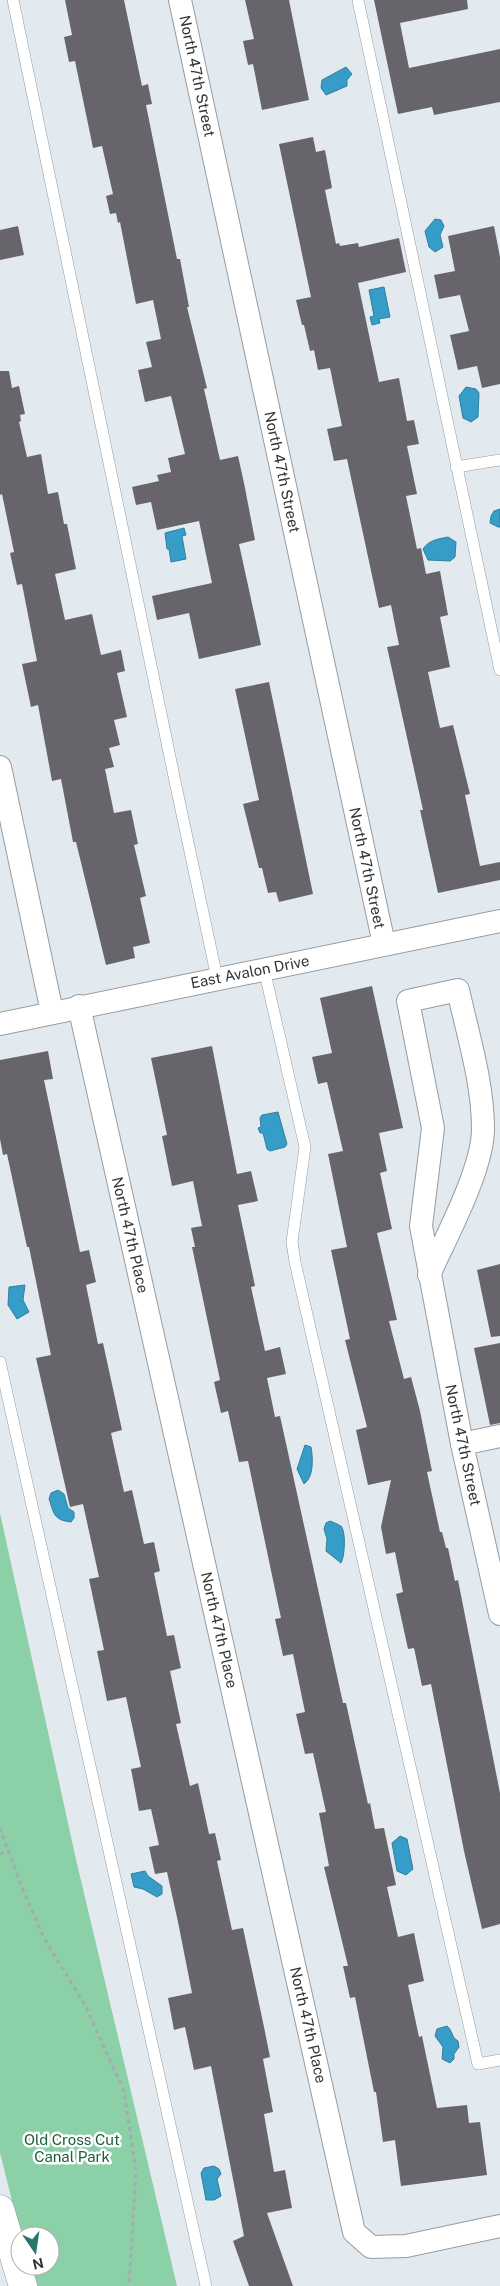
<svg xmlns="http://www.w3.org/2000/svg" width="500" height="2286" font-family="'Public Sans',sans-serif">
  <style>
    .green { fill: #8cd0a8 }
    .water { fill: #359dc8; stroke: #347e9c }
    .building { fill: #67656b }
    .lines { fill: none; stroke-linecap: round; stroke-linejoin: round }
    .service-casing { stroke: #969ca1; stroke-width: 12 }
    .minor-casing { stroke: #969ca1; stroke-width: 24 }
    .tertiary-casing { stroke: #969ca1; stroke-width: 29 }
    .path { stroke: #a5aaae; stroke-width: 3; stroke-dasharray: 4 4; stroke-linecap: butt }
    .service { stroke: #fff; stroke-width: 11 }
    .minor { stroke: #fff; stroke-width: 22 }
    .tertiary { stroke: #fff; stroke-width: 28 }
    .labels { text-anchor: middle; stroke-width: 5; stroke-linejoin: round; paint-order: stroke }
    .street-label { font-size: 15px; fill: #323436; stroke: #fff }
    .park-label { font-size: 15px; fill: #1c5e3d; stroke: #fff }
  </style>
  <rect width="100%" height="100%" fill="#e3eaef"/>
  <polygon class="green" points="0,1513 75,1855 177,2286 37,2286 30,2266 50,2266 50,2236 21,2236 0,2153"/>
  <g class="water">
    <polygon points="346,67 352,74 347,80 347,86 326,95 321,88 322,80"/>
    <polygon points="435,219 441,220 444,226 440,235 443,247 435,252 429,247 425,231"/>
    <polygon points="384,287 390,317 379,319 380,323 372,325 370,317 374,316 369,290"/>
    <polygon points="466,387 476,389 479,393 478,417 471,422 463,418 459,396"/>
    <polygon points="500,509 500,527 498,527 490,523 491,516 494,511"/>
    <polygon points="184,528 186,535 182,536 186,559 171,562 169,549 167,549 165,533"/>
    <path d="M448,537L456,542L455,557L450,561L428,560L423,549C429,540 438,539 448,537Z"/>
    <polygon points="278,1112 287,1144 285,1147 270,1151 267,1149 263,1133 260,1133 258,1128 261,1127 260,1118 262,1115"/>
    <polygon points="25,1285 23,1300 29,1312 17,1319 8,1305 9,1287"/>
    <path d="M305,1445L311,1447C313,1458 314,1477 304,1484L297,1469Z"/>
    <path d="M58,1490L64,1494L68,1508L74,1512V1518L71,1522C53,1520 54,1513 49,1499L51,1493Z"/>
    <path d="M330,1521C333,1522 339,1525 341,1526C346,1531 345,1556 341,1563L326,1551L327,1539L324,1529L326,1523Z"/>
    <polygon points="400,1836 407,1839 413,1869 406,1875 397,1871 392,1843"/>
    <polygon points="145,1871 148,1876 162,1886 162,1894 157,1897 143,1889 134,1887 131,1874"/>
    <path d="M447,2026C453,2031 451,2037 458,2041L459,2047L454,2054V2059L450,2063L442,2059L443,2047L435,2036L437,2029Z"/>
    <polygon points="214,2166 219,2169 221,2174 217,2179 221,2196 214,2200 206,2200 201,2173 204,2168"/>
  </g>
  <g class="building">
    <polygon points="65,0 124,0 142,86 148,84 152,104 146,105 177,259 180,259 189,307 187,307 207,388 204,389 220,460 238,456 244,483 255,540 239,544 261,645 199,659 189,613 157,620 152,596 212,583 199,521 157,530 151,502 136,505 132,487 159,481 157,475 171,472 168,458 185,454 171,396 145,402 138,370 152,367 146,342 161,339 153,300 136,304 120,222 118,223 116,213 110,214 106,196 113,194 102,146 93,148 75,61 69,62 64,37 72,35"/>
    <polygon points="245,0 289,0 309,100 262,110 253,64 248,65 243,41 254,39"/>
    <polygon points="374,0 467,0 468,9 400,23 409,68 500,49 500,102 434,115 432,107 398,114"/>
    <polygon points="313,137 316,152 325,150 332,188 325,190 336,244 339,243 340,246 358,243 359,247 399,238 406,272 358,283 379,382 399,378 407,421 414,420 419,444 407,446 417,494 406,496 417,549 421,548 426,574 440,571 448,615 440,617 450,667 428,672 440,728 453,725 470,794 465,795 480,866 500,862 500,880 438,893 420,810 423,810 387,647 399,645 391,605 379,608 347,459 334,461 327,429 342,426 330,368 318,370 314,350 310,351 304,325 302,325 296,300 311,297 279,144"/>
    <polygon points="18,226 24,255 0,260 0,230"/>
    <polygon points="494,226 500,257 500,384 482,388 477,366 458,370 450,335 469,331 460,295 439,299 434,275 455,271 448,236"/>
    <polygon points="0,371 9,371 12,388 19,386 25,414 20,415 21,421 19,422 27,457 41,454 48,494 58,492 64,524 67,524 76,569 55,574 65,620 92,614 101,655 121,650 125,671 117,673 127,717 114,720 120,745 109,748 114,767 105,769 114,813 131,810 138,844 134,845 146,896 140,898 150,943 133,947 135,958 106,965 76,842 73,842 61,779 52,781 38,705 31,707 22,664 37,661 22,584 17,585 10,553 14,552 2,494 0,495"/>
    <polygon points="269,682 313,894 279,902 276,892 268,893 262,868 259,868 243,804 259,800 235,689"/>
    <polygon points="372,986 403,1128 379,1133 387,1171 380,1173 392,1229 377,1233 397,1320 389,1321 404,1379 411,1377 420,1411 432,1471 427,1472 440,1532 442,1532 446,1548 448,1548 455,1581 458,1580 500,1793 500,1924 482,1929 464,1851 431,1684 422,1686 414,1648 408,1649 396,1594 403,1592 395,1552 386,1554 381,1527 391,1480 368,1485 356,1430 367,1427 345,1340 350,1339 331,1250 347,1247 328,1154 343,1151 327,1082 318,1084 312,1057 332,1053 320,998"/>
    <polygon points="212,1046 237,1174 251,1171 258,1201 238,1205 255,1286 251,1287 265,1351 280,1347 286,1374 267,1378 275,1417 280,1416 343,1703 346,1703 368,1804 370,1803 375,1829 384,1828 396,1885 387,1887 398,1937 414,1933 424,1981 408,1985 419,2037 422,2036 437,2108 467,2105 469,2123 480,2122 487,2175 401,2186 395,2140 383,2142 376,2092 374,2092 355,1997 350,1998 343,1966 348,1966 324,1867 329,1866 319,1813 326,1812 313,1753 305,1754 296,1714 305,1712 293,1654 283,1656 275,1619 281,1618 248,1461 239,1462 228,1411 221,1413 214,1382 220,1380 192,1247 195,1247 191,1228 202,1226 193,1181 172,1186 162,1136 167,1135 151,1058"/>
    <polygon points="48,1051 53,1079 44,1080 80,1252 89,1250 96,1282 86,1285 98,1344 103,1343 122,1430 111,1433 124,1492 132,1490 144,1544 154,1542 160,1571 154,1573 167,1636 174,1635 181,1668 170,1671 181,1723 176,1724 190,1786 198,1783 209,1834 215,1833 221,1860 217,1861 232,1930 243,1928 264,2027 270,2057 263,2059 273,2112 264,2114 274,2172 285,2170 292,2208 267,2213 293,2286 249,2286 233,2241 244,2236 211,2066 194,2070 185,2027 174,2030 168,1998 192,1993 178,1922 167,1872 155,1874 149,1847 159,1845 151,1809 139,1811 131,1769 141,1767 126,1697 107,1701 97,1651 104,1650 89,1579 99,1577 83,1504 70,1507 36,1358 51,1355 29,1247 27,1247 7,1154 3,1155 0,1139 0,1060"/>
    <polygon points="500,1264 500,1336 491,1337 477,1270"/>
    <polygon points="500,1343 500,1423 490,1425 474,1348"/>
  </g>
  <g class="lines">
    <defs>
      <g id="service">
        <polyline points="13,0 176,786 217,978"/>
        <polyline points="358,0 500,670"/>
        <polyline points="456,467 500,460"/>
        <polyline points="264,969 305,1147 292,1242 295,1262 478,2064 500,2060"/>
        <polyline points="0,1362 206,2286"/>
      </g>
      <g id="minor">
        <polyline points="180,0 384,944"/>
        <polyline points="0,767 52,1012"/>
        <polyline points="79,1006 354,2232 371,2247 406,2246 500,2226"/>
        <polyline points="0,1024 500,921"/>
        <path d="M429,1275C446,1237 483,1169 483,1129C483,1083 468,1035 458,990L408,1001L433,1128L421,1226L462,1444L500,1614"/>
        <polyline points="462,1444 500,1436"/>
      </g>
      <polyline id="tertiary" points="0,2209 23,2286"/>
    </defs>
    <use href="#service" class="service-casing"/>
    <use href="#minor" class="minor-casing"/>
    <use href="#tertiary" class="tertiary-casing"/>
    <g class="path">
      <polyline points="0,1828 20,1883 44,1938 85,2005 124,2091 136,2171 129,2286"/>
      <polyline points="0,1854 7,1850"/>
    </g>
    <use href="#service" class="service"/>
    <use href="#minor" class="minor"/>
    <use href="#tertiary" class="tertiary"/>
  </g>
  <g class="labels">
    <g class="street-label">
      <text transform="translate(197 76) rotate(78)" y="5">North 47th Street</text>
      <text transform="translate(282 472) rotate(78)" y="5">North 47th Street</text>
      <text transform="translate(367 868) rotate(78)" y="5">North 47th Street</text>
      <text transform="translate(250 972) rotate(-11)" y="5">East Avalon Drive</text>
      <text transform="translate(130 1235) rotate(77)" y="5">North 47th Place</text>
      <text transform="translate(463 1445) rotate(78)" y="5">North 47th Street</text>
      <text transform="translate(219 1630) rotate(77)" y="5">North 47th Place</text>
      <text transform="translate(308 2025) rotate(77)" y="5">North 47th Place</text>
    </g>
    <g class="park-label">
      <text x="72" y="2145">Old Cross Cut<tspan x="72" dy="17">Canal Park</tspan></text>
    </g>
  </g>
  <g transform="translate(35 2251) rotate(167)"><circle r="24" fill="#ffffff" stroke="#adaeaf"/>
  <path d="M0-4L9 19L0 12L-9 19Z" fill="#2c756f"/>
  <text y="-8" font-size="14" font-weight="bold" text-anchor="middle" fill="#323436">N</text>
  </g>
</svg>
